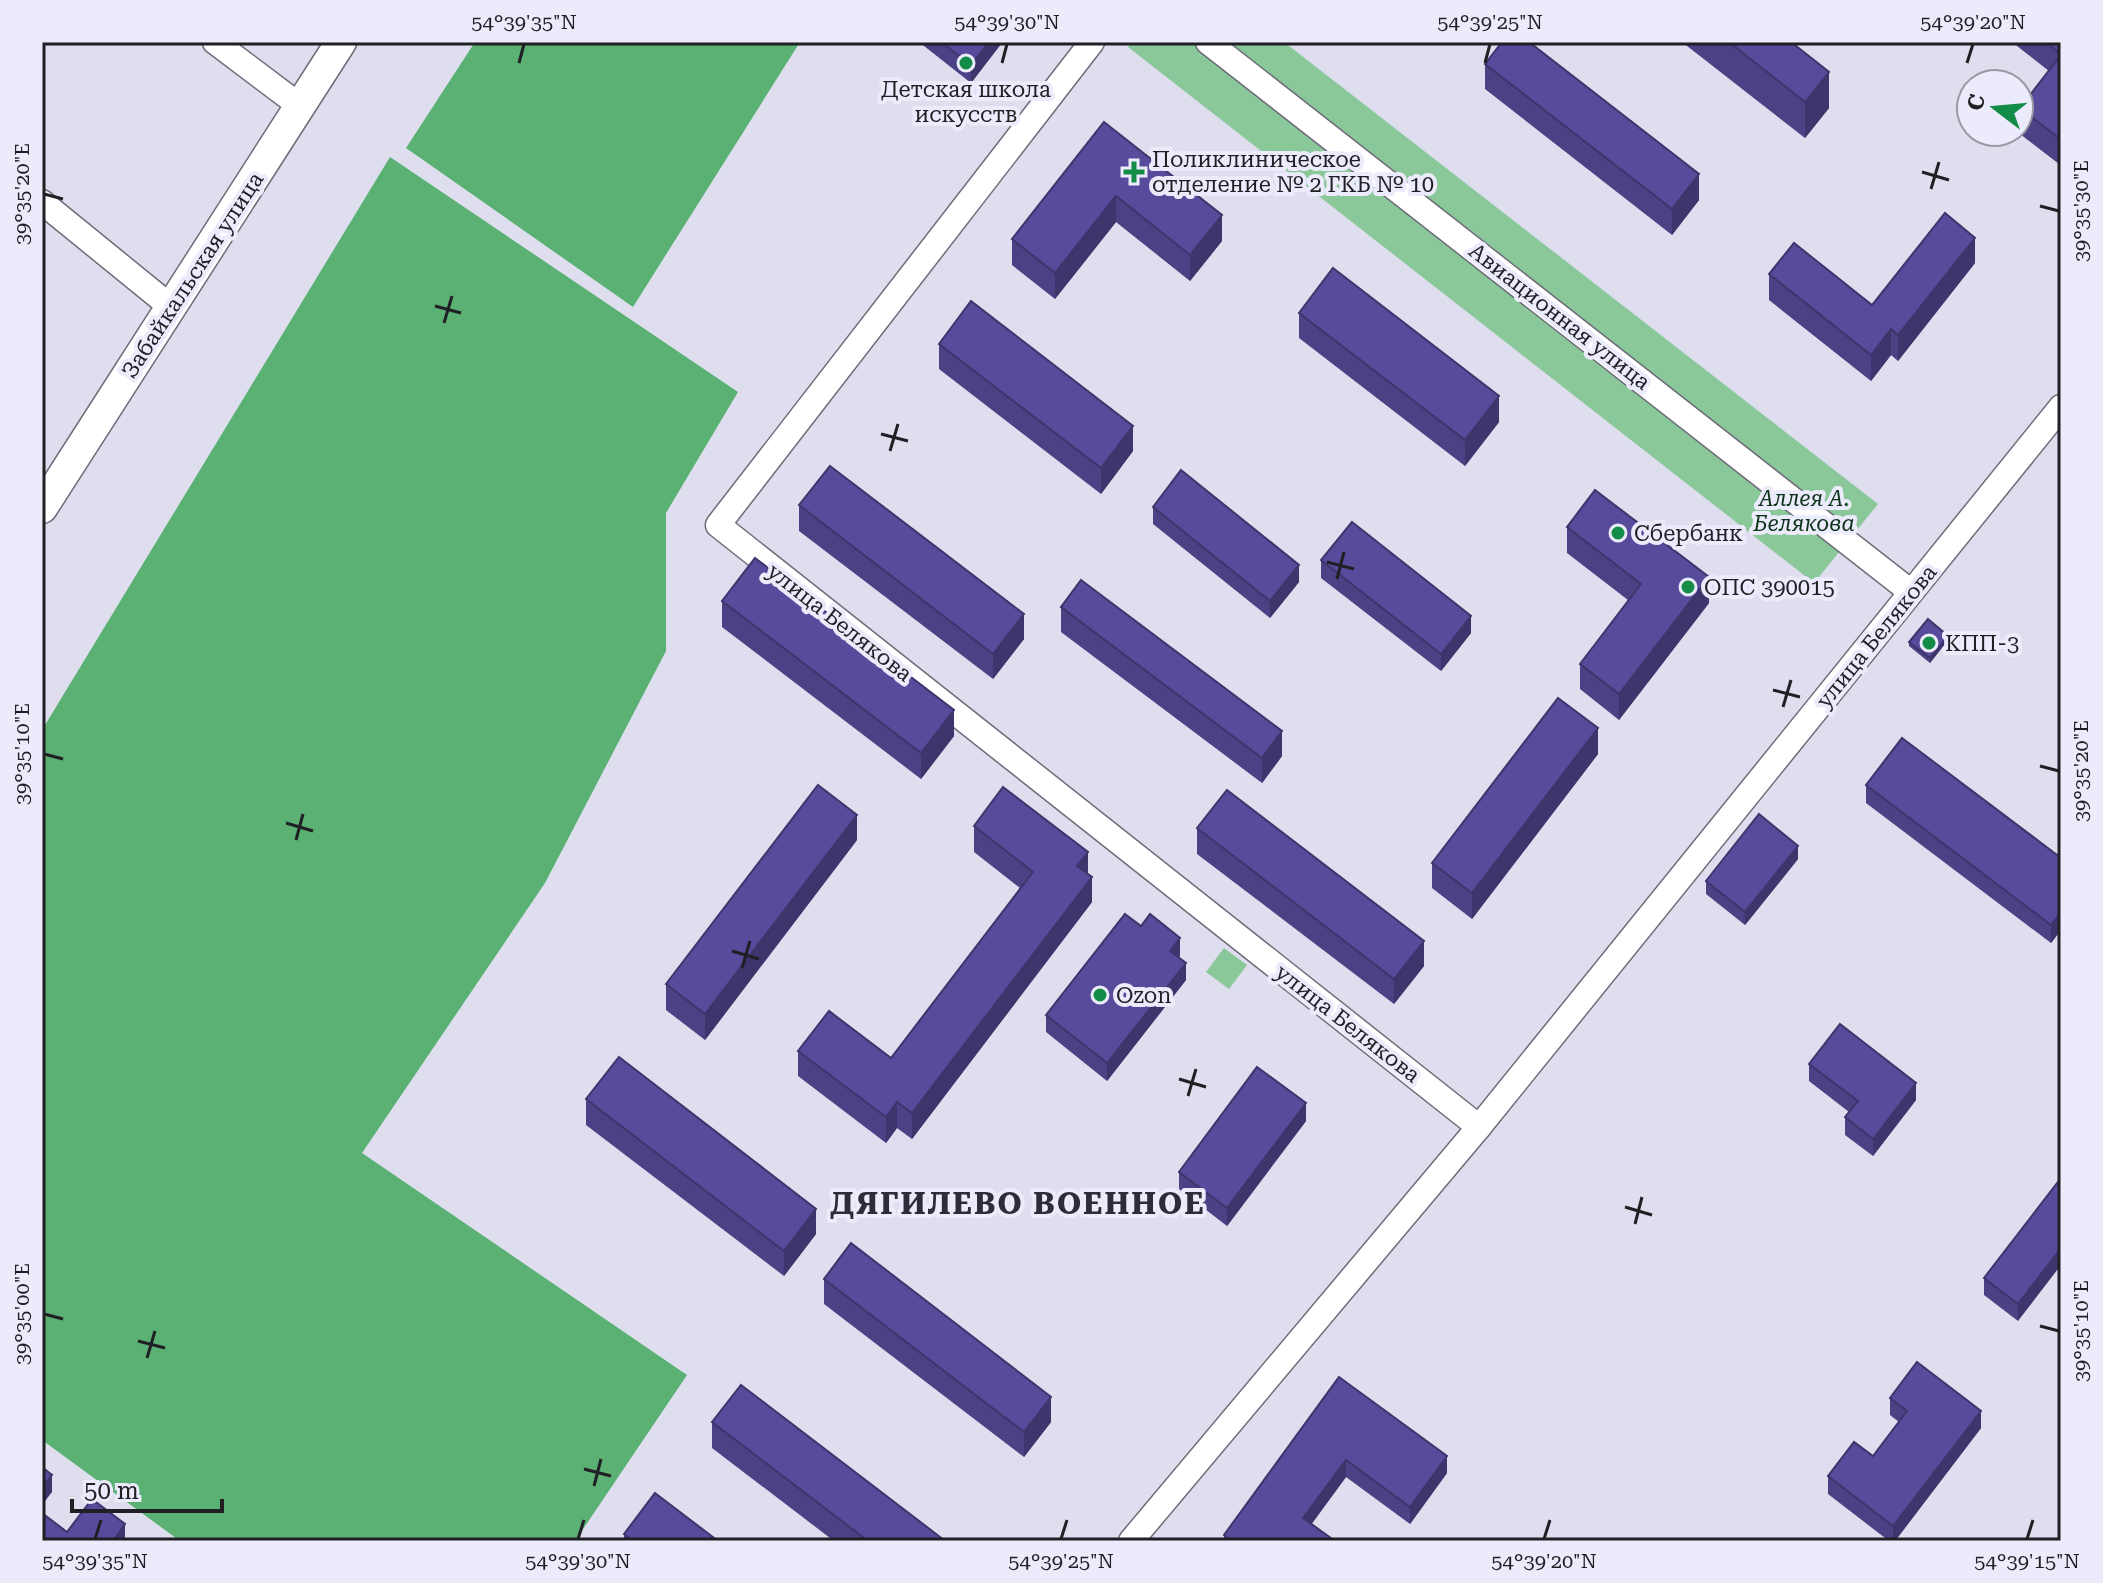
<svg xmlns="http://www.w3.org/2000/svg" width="2103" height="1583" font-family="'Roboto Serif',serif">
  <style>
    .green { fill: #8ac799 }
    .forest { fill: #5ab173 }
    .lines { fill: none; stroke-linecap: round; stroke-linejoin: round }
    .minor-casing { stroke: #6d6c7a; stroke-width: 27 }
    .tertiary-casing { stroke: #6d6c7a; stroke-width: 33 }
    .minor { stroke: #fff; stroke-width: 24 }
    .tertiary { stroke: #fff; stroke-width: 30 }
    .wall { fill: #4b4185 }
    .shaded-wall { fill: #3d356c }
    .building { fill: #574c9b; stroke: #3d356c; stroke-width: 2 }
    .ticks { fill: none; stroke: #1f1f24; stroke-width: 3 }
    .poi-dot { fill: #138c47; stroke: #ebebfb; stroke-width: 3 }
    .labels { text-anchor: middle; stroke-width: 8; stroke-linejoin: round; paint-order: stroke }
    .poi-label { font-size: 22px; fill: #1f1f24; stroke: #ebebfb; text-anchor: start }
    .street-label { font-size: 22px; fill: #1f1f24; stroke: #ebebfb }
    .park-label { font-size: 22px; font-style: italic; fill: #0e331b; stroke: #ebebfb }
    .district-label { font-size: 30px; font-weight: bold; letter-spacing: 2px; fill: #2d2d39; stroke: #ebebfb }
    .neatline { fill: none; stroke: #1f1f24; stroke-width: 3 }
    .ticks-label { font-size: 20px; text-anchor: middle; fill: #1f1f24 }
  </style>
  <rect width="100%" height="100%" fill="#dedeee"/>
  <g class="green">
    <polygon points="1133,42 1284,42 1878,504 1814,583 1128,47"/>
    <polygon points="1224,948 1247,965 1229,989 1206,972"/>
  </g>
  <g class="forest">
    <polygon points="475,42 800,42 633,307 406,148"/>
    <polygon points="390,157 738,392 666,513 666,651 545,883 362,1153 687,1375 575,1541 180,1541 42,1440 42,730"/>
  </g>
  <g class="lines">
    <defs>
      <g id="minor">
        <polyline points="215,42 300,106"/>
        <polyline points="1092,42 718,525 1479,1127"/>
        <polyline points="1208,42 1911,592"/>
        <polyline points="42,202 171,307"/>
        <polyline points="1131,1541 1479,1127 2061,407"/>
      </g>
      <polyline id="tertiary" points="42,508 341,42"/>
    </defs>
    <use href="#minor" class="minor-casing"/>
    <use href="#tertiary" class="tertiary-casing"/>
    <use href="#minor" class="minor"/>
    <use href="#tertiary" class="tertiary"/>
  </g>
  <g class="wall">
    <polygon points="919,42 1001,42 1001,44 971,83"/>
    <polygon points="1682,42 1791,42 1829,108 1805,138"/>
    <polygon points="2012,42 2061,42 2061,161 2059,164 2020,134 2020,108 2049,71"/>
    <polygon points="1485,64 1699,200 1672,235 1485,89"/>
    <polygon points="1104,122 1222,241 1190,281 1116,222 1055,299 1012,265 1012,239"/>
    <polygon points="1975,263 1898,361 1891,355 1871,381 1769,300 1769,274 1872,305"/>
    <polygon points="1299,313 1499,422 1465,466 1299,338"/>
    <polygon points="939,344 1133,451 1101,494 939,369"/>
    <polygon points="799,505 1024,639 993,679 799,531"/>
    <polygon points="1153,507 1299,582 1270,618 1153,524"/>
    <polygon points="1567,527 1709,603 1619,720 1580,689 1580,664 1628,600 1567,553"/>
    <polygon points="1321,560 1471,633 1441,671 1321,578"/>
    <polygon points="722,601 954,736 921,779 722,627"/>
    <polygon points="1061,607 1282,756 1262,783 1061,632"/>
    <polygon points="1948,640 1930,663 1909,646 1909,642"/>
    <polygon points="1598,754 1472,919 1432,888 1432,863"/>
    <polygon points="1866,785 2061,858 2061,930 2051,943 1866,803"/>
    <polygon points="974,826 1088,874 1092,902 912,1139 897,1128 886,1143 798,1076 798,1051 891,1058 1020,888 974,852"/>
    <polygon points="1197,828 1424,966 1394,1004 1197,854"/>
    <polygon points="857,840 705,1040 666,1010 666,984"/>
    <polygon points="1798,859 1745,925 1706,894 1706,881"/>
    <polygon points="1180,956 1179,957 1186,980 1107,1081 1046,1032 1046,1015"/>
    <polygon points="1809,1064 1916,1100 1873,1156 1845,1135 1845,1117 1849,1112 1809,1081"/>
    <polygon points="586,1099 816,1234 784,1276 586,1125"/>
    <polygon points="1306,1121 1227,1226 1179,1189 1179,1172"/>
    <polygon points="2061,1178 2018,1321 1984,1295 1984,1278"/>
    <polygon points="824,1279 1051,1422 1024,1457 824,1304"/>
    <polygon points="1339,1377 1447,1473 1410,1524 1346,1477 1311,1524 1335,1541 1224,1541 1224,1535"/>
    <polygon points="1890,1398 1981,1428 1895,1541 1889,1541 1828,1494 1828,1476 1873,1456 1899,1422 1890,1415"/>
    <polygon points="712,1422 944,1541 834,1541 712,1448"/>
    <polygon points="624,1534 718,1541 624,1541"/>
  </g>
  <g class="shaded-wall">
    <polygon points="989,42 1001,42 1001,44 971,83 971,65"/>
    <polygon points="1829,72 1829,108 1805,138 1805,102"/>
    <polygon points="2061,136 2061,161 2059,164 2059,138"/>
    <polygon points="1699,174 1699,200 1672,235 1672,209"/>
    <polygon points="1116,196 1116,222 1055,299 1055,273"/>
    <polygon points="1222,215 1222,241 1190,281 1190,255"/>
    <polygon points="1975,238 1975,263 1898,361 1898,335"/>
    <polygon points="1891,329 1891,355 1871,381 1871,355"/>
    <polygon points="1499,396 1499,422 1465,466 1465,440"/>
    <polygon points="1133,426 1133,451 1101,494 1101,468"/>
    <polygon points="1299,565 1299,582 1270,618 1270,601"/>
    <polygon points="1709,577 1709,603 1619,720 1619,694"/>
    <polygon points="1024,614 1024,639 993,679 993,654"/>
    <polygon points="1471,616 1471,633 1441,671 1441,654"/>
    <polygon points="1948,636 1948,640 1930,663 1930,658"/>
    <polygon points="954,710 954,736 921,779 921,753"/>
    <polygon points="1598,728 1598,754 1472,919 1472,893"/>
    <polygon points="1282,731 1282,756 1262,783 1262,758"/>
    <polygon points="857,815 857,840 705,1040 705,1014"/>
    <polygon points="1798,846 1798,859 1745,925 1745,912"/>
    <polygon points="1088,852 1088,878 1077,866"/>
    <polygon points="1092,877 1092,902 912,1139 912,1113"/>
    <polygon points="2061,912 2061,930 2051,943 2051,925"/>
    <polygon points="1180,938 1180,956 1170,968 1170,951"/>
    <polygon points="1424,941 1424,966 1394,1004 1394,979"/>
    <polygon points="1186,963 1186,980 1107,1081 1107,1063"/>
    <polygon points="1916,1083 1916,1100 1873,1156 1873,1139"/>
    <polygon points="897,1102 897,1128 886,1143 886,1117"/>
    <polygon points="1306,1103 1306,1121 1227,1226 1227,1208"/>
    <polygon points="816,1209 816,1234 784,1276 784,1251"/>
    <polygon points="2061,1248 2061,1265 2018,1321 2018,1304"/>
    <polygon points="1051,1397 1051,1422 1024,1457 1024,1432"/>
    <polygon points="1981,1411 1981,1428 1895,1541 1893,1541 1893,1526"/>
    <polygon points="1447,1456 1447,1473 1410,1524 1410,1507"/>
    <polygon points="1346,1460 1346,1477 1303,1536 1303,1518"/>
    <polygon points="52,1475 52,1492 42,1505 42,1488"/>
    <polygon points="125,1524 125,1541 113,1541"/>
  </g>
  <g class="building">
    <polygon points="941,42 989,42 971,65"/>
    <polygon points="1502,42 1529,42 1699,174 1672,209 1485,64"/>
    <polygon points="1729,42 1791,42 1829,72 1805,102"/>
    <polygon points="2045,42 2061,42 2061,54"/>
    <polygon points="2061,55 2061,136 2059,138 2020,108"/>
    <polygon points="1104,122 1222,215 1190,255 1116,196 1055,273 1012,239"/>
    <polygon points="1945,213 1975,238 1898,335 1891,329 1871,355 1769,274 1794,243 1872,305"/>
    <polygon points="1333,268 1499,396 1465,440 1299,313"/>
    <polygon points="971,301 1133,426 1101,468 939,344"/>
    <polygon points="830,466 1024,614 993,654 799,505"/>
    <polygon points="1181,470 1299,565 1270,601 1153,507"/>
    <polygon points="1595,490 1709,577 1619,694 1580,664 1641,584 1567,527"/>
    <polygon points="1352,522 1471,616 1441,654 1321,560"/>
    <polygon points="755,558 954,710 921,753 722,601"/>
    <polygon points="1081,580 1282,731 1262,758 1061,607"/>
    <polygon points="1928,619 1948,636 1930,658 1909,642"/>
    <polygon points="1558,698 1598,728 1472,893 1432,863"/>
    <polygon points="1902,738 2061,858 2061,912 2051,925 1866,785"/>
    <polygon points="818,785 857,815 705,1014 666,984"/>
    <polygon points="1003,787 1088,852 1077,866 1092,877 912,1113 897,1102 886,1117 798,1051 829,1011 891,1058 1033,872 974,826"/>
    <polygon points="1227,790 1424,941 1394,979 1197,828"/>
    <polygon points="1759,814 1798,846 1745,912 1706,881"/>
    <polygon points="1125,914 1141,926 1150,914 1180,938 1170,951 1186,963 1107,1063 1046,1015"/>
    <polygon points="1840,1024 1916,1083 1873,1139 1845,1117 1858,1101 1809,1064"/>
    <polygon points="619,1057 816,1209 784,1251 586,1099"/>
    <polygon points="1257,1067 1306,1103 1227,1208 1179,1172"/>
    <polygon points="2061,1178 2061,1248 2018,1304 1984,1278"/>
    <polygon points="851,1243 1051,1397 1024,1432 824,1279"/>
    <polygon points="1917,1362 1981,1411 1893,1526 1828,1476 1854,1442 1873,1456 1907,1411 1890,1398"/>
    <polygon points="1339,1377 1447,1456 1410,1507 1346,1460 1303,1518 1335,1541 1233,1541 1224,1535"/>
    <polygon points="741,1385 944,1540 943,1541 868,1541 712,1422"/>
    <polygon points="42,1467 52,1475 42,1488"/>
    <polygon points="655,1493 718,1541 633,1541 624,1534"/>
    <polygon points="92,1499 125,1524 113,1541 42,1541 42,1513 67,1532"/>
  </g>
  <path class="ticks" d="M519,63L524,44M1002,63L1007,44M1485,63L1490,44M1967,63L1973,44M1922,172L1949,180M1931,189L1939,162M44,194L63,199M2040,206L2059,211M435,306L461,313M444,323L452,296M881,434L908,441M890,451L898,424M1327,562L1354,569M1337,579L1344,552M1773,690L1800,697M1783,707L1791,680M44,754L63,759M2040,766L2059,771M286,823L313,831M296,840L303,814M732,951L759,959M742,968L750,941M1179,1079L1206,1087M1188,1096L1196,1069M1625,1207L1652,1215M1635,1224L1642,1197M44,1314L63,1319M2040,1326L2059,1331M138,1341L165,1348M147,1358L155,1331M584,1469L611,1476M594,1486L601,1459M95,1539L101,1520M578,1539L584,1520M1061,1539L1067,1520M1544,1539L1550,1520M2027,1539L2033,1520"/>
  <g class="poi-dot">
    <circle cx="966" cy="63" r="8"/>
    <path d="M1130 160h8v8h8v8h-8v8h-8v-8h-8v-8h8z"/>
    <circle cx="1618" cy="533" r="8"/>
    <circle cx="1688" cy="587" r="8"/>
    <circle cx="1929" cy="643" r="8"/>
    <circle cx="1100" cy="995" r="8"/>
  </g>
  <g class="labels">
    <g class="poi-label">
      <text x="966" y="97" text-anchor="middle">Детская школа<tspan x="966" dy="25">искусств</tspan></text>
      <text x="1152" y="167">Поликлиническое<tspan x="1152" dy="25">отделение № 2 ГКБ № 10</tspan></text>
      <text x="1634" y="541">Сбербанк</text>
      <text x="1704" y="595">ОПС 390015</text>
      <text x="1945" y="651">КПП-3</text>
      <text x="1116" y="1003">Ozon</text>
    </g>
    <g class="street-label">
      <text transform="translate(192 275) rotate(-57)" y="8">Забайкальская улица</text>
      <text transform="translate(1560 316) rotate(38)" y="8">Авиационная улица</text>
      <text transform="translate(840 622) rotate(38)" y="8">улица Белякова</text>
      <text transform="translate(1876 636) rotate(-51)" y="8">улица Белякова</text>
      <text transform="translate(1348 1023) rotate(38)" y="8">улица Белякова</text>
    </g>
    <g class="park-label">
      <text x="1804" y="506">Аллея А.<tspan x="1804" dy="25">Белякова</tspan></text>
    </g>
    <g class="district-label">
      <text x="1018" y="1214">ДЯГИЛЕВО ВОЕННОЕ</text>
    </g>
  </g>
  <rect width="2103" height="1583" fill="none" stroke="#ebebfb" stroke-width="88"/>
  <g transform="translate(1995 108) rotate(286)"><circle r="38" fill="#ebebfb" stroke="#9999a5" stroke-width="2"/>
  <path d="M0-6L14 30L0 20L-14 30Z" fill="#138c47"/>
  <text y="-12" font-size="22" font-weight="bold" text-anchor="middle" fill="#1f1f24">С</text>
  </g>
  <path d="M72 1499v12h150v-12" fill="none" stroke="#1f1f24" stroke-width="4"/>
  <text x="84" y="1499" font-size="24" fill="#1f1f24" stroke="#ebebfb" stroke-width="6" paint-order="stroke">50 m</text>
  <rect x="44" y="44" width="2015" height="1495" class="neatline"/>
  <g class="ticks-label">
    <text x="524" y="29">54°39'35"N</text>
    <text x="1007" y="29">54°39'30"N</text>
    <text x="1490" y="29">54°39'25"N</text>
    <text x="1973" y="29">54°39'20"N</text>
    <text transform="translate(22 194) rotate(-90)" y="7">39°35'20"E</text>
    <text transform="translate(2081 211) rotate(-90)" y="7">39°35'30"E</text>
    <text transform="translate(22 754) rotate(-90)" y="7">39°35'10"E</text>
    <text transform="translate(2081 771) rotate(-90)" y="7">39°35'20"E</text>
    <text transform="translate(22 1314) rotate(-90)" y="7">39°35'00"E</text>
    <text transform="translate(2081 1331) rotate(-90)" y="7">39°35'10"E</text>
    <text x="95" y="1568">54°39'35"N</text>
    <text x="578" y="1568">54°39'30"N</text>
    <text x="1061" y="1568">54°39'25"N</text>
    <text x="1544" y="1568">54°39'20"N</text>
    <text x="2027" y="1568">54°39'15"N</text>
  </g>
</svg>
